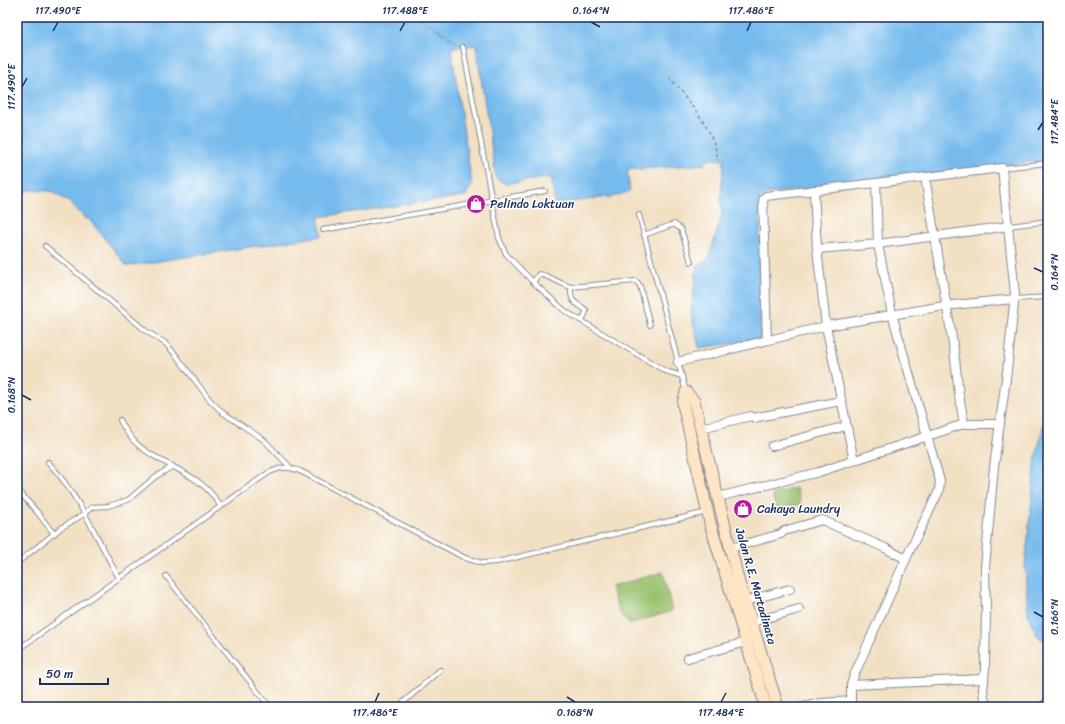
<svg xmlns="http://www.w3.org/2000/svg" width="1065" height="724" font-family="Sriracha,sans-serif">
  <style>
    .green { fill: #9ac16d; stroke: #5a7866 }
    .water { fill: #76bbed; stroke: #4875a6 }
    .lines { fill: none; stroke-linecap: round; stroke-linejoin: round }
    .ferry { stroke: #365989; stroke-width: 1; stroke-dasharray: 5 4; stroke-linecap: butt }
    .lane-casing { stroke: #868890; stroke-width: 6 }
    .street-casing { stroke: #868890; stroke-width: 10 }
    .secondary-casing { stroke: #868890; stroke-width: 13 }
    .path { stroke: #868890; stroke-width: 1.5; stroke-dasharray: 3 3; stroke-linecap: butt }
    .lane { stroke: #fff; stroke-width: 4 }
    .street { stroke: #fff; stroke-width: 8 }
    .secondary { stroke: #fde5c5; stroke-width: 11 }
    .ticks { fill: none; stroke: #1b2f5e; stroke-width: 1.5 }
    .labels { text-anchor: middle; stroke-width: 3; stroke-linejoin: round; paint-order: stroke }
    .poi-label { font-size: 12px; fill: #1b2f5e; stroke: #fff; text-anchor: start }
    .street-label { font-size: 12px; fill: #1b2f5e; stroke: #fff }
    .neatline { fill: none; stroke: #1b2f5e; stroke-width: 1.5 }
    .ticks-label { font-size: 10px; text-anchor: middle; fill: #1b2f5e }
  </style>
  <rect width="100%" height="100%" fill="#fff"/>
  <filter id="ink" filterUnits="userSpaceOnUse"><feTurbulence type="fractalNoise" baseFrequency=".025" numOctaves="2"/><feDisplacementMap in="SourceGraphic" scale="8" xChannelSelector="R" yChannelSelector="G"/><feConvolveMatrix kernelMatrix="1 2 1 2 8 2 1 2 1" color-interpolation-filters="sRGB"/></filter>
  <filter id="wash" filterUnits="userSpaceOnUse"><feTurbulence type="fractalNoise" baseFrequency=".012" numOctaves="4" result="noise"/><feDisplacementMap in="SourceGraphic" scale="16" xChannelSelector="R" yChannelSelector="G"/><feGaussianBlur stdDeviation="0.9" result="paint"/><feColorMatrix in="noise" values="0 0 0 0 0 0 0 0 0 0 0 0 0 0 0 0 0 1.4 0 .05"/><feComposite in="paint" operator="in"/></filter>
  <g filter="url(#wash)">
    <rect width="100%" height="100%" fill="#f2e0c3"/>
    <g class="green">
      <polygon points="796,488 801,504 777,510 772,494"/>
      <polygon points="663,572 672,611 629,624 620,614 611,587"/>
    </g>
    <g class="water">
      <polygon points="17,17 1048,17 1048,160 766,194 760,199 760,339 699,348 691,312 697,267 709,258 722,214 721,195 724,160 705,159 705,164 627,170 630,191 616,196 555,204 551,177 505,184 496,178 476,45 451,48 472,185 465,196 318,217 322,236 127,266 88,218 86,219 69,202 51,191 27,190 17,201"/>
      <polygon points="1048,404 1048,641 1041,639 1036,634 1028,615 1025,566 1036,457"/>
    </g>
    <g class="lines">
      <g class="ferry">
        <polyline points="417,17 463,46"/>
        <polyline points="422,17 454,40"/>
      </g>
    </g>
  </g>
  <g filter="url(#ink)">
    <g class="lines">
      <defs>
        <g id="lane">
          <polyline points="463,47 499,238 506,254 533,282 565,311 665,371 682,376"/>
          <polyline points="1002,168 1048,163"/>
          <polyline points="639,215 686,392"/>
          <polyline points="1009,226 1048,221"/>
          <polyline points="323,230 545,191"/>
          <polyline points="644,235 674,224 681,229 691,262"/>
          <polyline points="45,246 146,331 165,343 175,354 209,399 222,412 264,440 290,467"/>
          <path d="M533,282L539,274C550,276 560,284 571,287"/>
          <polyline points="1015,299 1048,297"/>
          <path d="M582,321L586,312V310C575,302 570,303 571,287L635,281L638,283L640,286L650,325"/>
          <path d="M120,420C125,430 130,438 138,445C166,469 200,471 221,507"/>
          <path d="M48,462C78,494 98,540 119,578"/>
          <polyline points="17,489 37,512 54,534"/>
          <polyline points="17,563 61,528 84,514 92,507 108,506 128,500 155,477 173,466"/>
          <polyline points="166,576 270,707"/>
          <path d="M17,650L268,473C281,467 286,466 300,471L465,558L482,563L497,562L707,512"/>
          <polyline points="398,707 440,670"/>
        </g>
        <g id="street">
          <polyline points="925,177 954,350 959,395 964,424"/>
          <polyline points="814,190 817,249 826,326 854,461"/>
          <polyline points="817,249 878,244 1009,226"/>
          <polyline points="767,340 763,200 766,196 1002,168 1015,294 1007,371 994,467 985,567 986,609 985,668 983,691 984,698 987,707"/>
          <polyline points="678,362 826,326 944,306 1014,299"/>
          <polyline points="701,428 751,416 755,418 758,417 841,401"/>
          <polyline points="772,446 846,426"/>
          <polyline points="718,497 819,472 964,424 1000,424"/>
          <polyline points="731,548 781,534 784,531 822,520 885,548 906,559"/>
          <polyline points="745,601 790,589"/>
          <polyline points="752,622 799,609"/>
          <polyline points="688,658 746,642"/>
          <polyline points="851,685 983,679"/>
          <polyline points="802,707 822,703 851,701 851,685 855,673 910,550 939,491 940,481 892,314 878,244 876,183"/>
          <polyline points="1042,707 1048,701"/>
        </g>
        <g id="secondary">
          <polyline points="686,392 694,401 739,583 778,707"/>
          <polyline points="686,392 683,404 710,523 766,707"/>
        </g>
      </defs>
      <use href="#lane" class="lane-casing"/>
      <use href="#street" class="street-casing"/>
      <use href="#secondary" class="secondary-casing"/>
      <path class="path" d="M669,78C688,102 714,127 718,160"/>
      <use href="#lane" class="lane"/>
      <use href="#street" class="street"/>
      <use href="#secondary" class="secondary"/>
    </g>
  </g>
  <path class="ticks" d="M591,22L600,27M53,31L58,22M400,31L405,22M747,31L751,22M22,87L27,78M1038,130L1043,122M1034,268L1043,272M22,395L31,400M1034,612L1043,617M567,697L575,702M375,702L379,693M721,702L726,693"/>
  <defs>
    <symbol id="shop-disc" viewBox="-11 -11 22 22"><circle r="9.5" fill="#b5179e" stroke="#fff"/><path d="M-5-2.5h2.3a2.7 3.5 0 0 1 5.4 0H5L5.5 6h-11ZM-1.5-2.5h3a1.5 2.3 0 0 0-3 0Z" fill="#fff"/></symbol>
  </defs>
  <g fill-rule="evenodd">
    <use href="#shop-disc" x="465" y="193" width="22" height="22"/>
    <use href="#shop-disc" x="732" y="498" width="22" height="22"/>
  </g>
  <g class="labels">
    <g class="poi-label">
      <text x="490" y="208">Pelindo Loktuan</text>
      <text x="757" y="513">Cahaya Laundry</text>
    </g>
    <g class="street-label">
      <text transform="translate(756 586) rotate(74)" y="4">Jalan R.E. Martadinata</text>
    </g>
  </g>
  <rect width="1065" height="724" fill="none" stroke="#fff" stroke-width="44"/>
  <path d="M40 678v6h68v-6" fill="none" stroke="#1b2f5e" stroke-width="2"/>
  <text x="46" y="678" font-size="12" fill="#1b2f5e" stroke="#ffffff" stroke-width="3" paint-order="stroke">50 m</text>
  <rect x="22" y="22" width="1021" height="680" class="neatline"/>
  <g class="ticks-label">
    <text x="58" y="14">117.490°E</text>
    <text x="405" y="14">117.488°E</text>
    <text x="591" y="14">0.164°N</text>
    <text x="751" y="14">117.486°E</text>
    <text transform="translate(11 87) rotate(-90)" y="4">117.490°E</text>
    <text transform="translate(1054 122) rotate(-90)" y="4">117.484°E</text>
    <text transform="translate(1054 272) rotate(-90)" y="4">0.164°N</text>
    <text transform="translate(11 395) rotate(-90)" y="4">0.168°N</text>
    <text transform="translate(1054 617) rotate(-90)" y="4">0.166°N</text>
    <text x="375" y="716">117.486°E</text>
    <text x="575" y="716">0.168°N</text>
    <text x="721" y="716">117.484°E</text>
  </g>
</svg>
